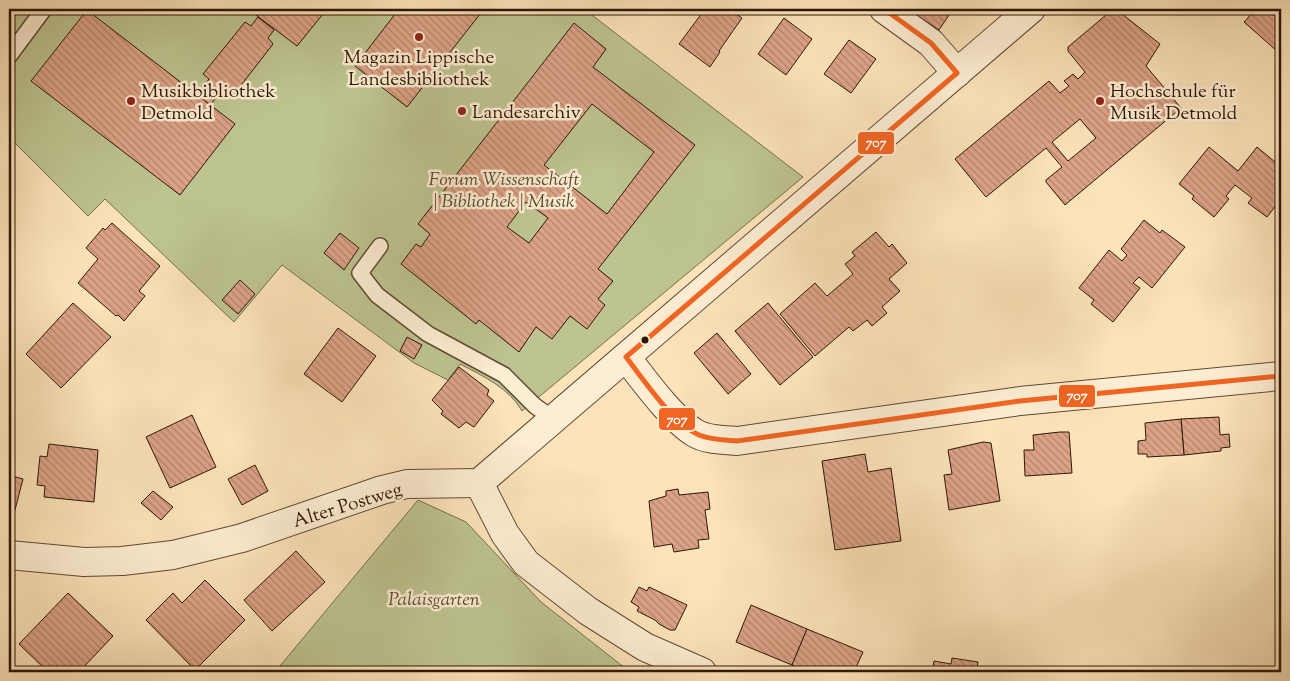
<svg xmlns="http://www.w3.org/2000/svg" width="1290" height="681" font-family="'Sorts Mill Goudy',serif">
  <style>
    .green { fill: #bdc491; stroke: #756e4c }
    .building { fill: url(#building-back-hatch); stroke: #2d1706; fill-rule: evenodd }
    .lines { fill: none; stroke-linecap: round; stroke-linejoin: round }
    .service-casing { stroke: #614a33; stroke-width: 18 }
    .minor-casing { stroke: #614a33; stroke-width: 30 }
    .service { stroke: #fdedd2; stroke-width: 15 }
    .minor { stroke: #fdedd2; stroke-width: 28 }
    .bus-1-casing { stroke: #fdedd2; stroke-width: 9 }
    .bus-1 { stroke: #f26522; stroke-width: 5 }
    .poi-dot { fill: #8f2418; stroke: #fdedd2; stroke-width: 2 }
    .bus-dot { fill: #2d1706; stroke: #fdedd2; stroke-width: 2 }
    .labels { text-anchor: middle; stroke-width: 5; stroke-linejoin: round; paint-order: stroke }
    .poi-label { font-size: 19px; fill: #2d1706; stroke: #fdedd2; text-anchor: start }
    .park-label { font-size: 19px; font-style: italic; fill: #584b30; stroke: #fdedd2 }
    .street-label { font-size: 19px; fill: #2d1706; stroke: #fdedd2 }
    .line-badge { stroke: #fdedd2; stroke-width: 2 }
    .badge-label { font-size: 14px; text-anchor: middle; font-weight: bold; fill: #fff }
  </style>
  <defs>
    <pattern id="building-back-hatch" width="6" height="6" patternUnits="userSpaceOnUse" patternTransform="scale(1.25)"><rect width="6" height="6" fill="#dda387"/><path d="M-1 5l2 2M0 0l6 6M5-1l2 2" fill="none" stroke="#b4846c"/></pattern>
  </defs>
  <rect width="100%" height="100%" fill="#fce3ba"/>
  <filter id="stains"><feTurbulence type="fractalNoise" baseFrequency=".004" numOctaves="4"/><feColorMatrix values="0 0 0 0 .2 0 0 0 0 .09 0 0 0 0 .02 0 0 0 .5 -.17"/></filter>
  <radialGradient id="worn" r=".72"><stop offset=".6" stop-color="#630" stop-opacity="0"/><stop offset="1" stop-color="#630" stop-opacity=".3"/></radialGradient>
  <g class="green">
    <path d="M9,9H584L803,177L522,411C509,388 483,376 460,364L448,380L414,363L282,265L234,322L105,199L88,216L9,137Z"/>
    <polygon points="418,500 466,522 541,602 630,672 275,672"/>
  </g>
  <g class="building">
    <polygon points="248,9 327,9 297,46"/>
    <polygon points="399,9 484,9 407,107 355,66"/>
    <polygon points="705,9 729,9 742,18 719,51 720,52 710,67 679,44"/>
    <polygon points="908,9 953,9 939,30"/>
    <polygon points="1256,9 1281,9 1281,47 1277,51 1244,22"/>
    <polygon points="87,10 235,124 180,195 31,81"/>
    <path d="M1112,10H1117L1160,44L1146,66L1181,108L1065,205L1046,182V180L1062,167L1046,148L986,197L955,159L1049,81L1060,93L1069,86L1064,81L1073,74L1078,79L1085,72L1068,51V47ZM1080,119L1096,138L1068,161L1052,142Z"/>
    <polygon points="258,17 274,30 268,38 273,44 232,97 223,90 210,105 198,95 209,79 203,74 245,22 251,26"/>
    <polygon points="784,18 812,39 786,75 758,54"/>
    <path d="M574,23L606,49L593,67L695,145L598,269L613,281L598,299L605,305L587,329L570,316L552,339L536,327L519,352L479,320L476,324L401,264L416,244L421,247L430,234L418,224ZM592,104L654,152L607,214L544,165ZM526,202L548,218L529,243L507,227Z"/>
    <polygon points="849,40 876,59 851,93 824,74"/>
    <polygon points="1209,147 1238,171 1257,147 1281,167 1281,199 1267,217 1248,203 1252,198 1235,185 1226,196 1229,199 1214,217 1192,199 1194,196 1179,184"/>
    <polygon points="1144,220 1160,233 1162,230 1185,247 1152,288 1139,277 1133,283 1140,288 1113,322 1091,304 1094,300 1079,288 1109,250 1122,261 1127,255 1121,249"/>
    <polygon points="112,223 160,266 139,291 145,296 124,321 118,315 116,316 78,283 98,259 86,248 103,228 105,230"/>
    <polygon points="876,232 889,247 892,244 907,263 889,279 900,291 882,307 887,313 872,326 867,320 853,331 849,327 815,356 780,314 815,283 827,296 853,274 845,264 855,256 852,252"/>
    <polygon points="340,233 359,248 344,270 324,253"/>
    <polygon points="240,280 255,294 238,314 222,300"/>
    <polygon points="73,303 111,337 61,388 26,354"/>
    <polygon points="768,303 813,357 780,385 735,331"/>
    <polygon points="338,328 376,356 342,402 304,374"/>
    <polygon points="717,333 751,374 728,394 694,353"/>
    <polygon points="407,337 422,345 414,359 400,351"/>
    <polygon points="459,367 489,390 487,395 494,401 474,427 466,422 459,428 441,414 443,411 432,400"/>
    <polygon points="192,415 216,467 170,488 146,437"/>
    <polygon points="1219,417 1220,435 1229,434 1230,447 1221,448 1221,451 1184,455 1181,419"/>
    <polygon points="1181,419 1184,455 1147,457 1147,454 1138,454 1138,441 1146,440 1145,423"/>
    <polygon points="1060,432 1069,432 1072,473 1025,476 1024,450 1034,450 1033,435"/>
    <polygon points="983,442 991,443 1000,501 949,510 944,475 952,474 948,450"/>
    <polygon points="49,444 98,450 94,502 44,497 45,486 37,485 40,456 47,457"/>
    <polygon points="865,454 868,472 891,468 901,541 835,550 822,461"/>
    <polygon points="255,465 268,491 242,505 228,479"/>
    <polygon points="9,475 23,479 10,529 9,528"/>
    <polygon points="678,489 679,495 708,492 710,509 705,510 709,539 698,540 699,548 674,552 672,544 654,547 649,501 666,496 666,491"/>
    <polygon points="153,491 173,507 161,520 141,503"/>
    <polygon points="296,551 325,582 272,631 244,600"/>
    <polygon points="205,580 245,620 195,670 146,620 173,593 182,603"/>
    <polygon points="639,587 647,591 649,587 687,605 675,630 670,630 659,624 655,620 637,611 639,607 631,602"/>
    <polygon points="68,593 113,636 79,672 48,672 19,644"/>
    <polygon points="751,605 807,629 792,665 736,642"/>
    <polygon points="807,629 863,652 854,672 809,672 792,665"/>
    <polygon points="952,658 978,662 977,669 991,672 932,672 934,661 951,664"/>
  </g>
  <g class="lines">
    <defs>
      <g id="service">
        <polyline points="9,56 44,9"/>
        <polyline points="380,246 360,273 377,295 428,334 504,375 535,406 552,418"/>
      </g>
      <g id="minor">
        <polyline points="884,9 931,43 957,73"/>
        <path d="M626,357C643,379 672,419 695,433C706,440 724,440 737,441L1020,401L1281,376"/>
        <polyline points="479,483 1031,9"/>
        <polyline points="479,483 505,534 526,563 588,611 645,647 702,672"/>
        <polyline points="9,555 84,562 122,561 173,555 242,538 382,490 407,484 479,483"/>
      </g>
    </defs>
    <use href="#service" class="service-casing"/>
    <use href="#minor" class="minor-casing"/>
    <use href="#service" class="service"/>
    <use href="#minor" class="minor"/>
    <defs>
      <path id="bus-1" d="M884,9L931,43L957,73L626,357C644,380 673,424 699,435C711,440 725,440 737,441L1020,401L1281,376"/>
    </defs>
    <use href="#bus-1" class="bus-1-casing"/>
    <use href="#bus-1" class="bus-1"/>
  </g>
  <g class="poi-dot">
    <circle cx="419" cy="37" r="5"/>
    <circle cx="131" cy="101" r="5"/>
    <circle cx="1100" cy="101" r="5"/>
    <circle cx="462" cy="111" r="5"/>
  </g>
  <circle class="bus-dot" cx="645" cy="340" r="4.5"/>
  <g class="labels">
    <g class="poi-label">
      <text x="419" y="63" text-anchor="middle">Magazin Lippische<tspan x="419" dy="22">Landesbibliothek</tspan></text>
      <text x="141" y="97">Musikbibliothek<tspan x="141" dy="22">Detmold</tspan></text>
      <text x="1110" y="97">Hochschule für<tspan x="1110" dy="22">Musik Detmold</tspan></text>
      <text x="472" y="118">Landesarchiv</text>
    </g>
    <g class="park-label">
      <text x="504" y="185">Forum Wissenschaft<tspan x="504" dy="22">| Bibliothek | Musik</tspan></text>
      <text x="434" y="605">Palaisgarten</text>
    </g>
    <g class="street-label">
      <text transform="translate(347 504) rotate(-17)" y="7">Alter Postweg</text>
    </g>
  </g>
  <g class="line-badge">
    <rect x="857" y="131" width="38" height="24" rx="5" fill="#f26522"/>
    <rect x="1058" y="384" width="38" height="24" rx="5" fill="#f26522"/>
    <rect x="658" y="407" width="38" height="24" rx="5" fill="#f26522"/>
  </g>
  <g class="badge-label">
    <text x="876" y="147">707</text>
    <text x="1077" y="400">707</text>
    <text x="677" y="424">707</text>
  </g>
  <rect width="1290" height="681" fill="none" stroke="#fce3ba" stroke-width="30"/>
  <rect x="10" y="10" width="1270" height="661" fill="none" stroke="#2d1706" stroke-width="2.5"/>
  <rect x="15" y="15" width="1260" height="651" fill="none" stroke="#2d1706"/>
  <rect width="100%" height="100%" filter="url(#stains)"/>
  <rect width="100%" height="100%" fill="url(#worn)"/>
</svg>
